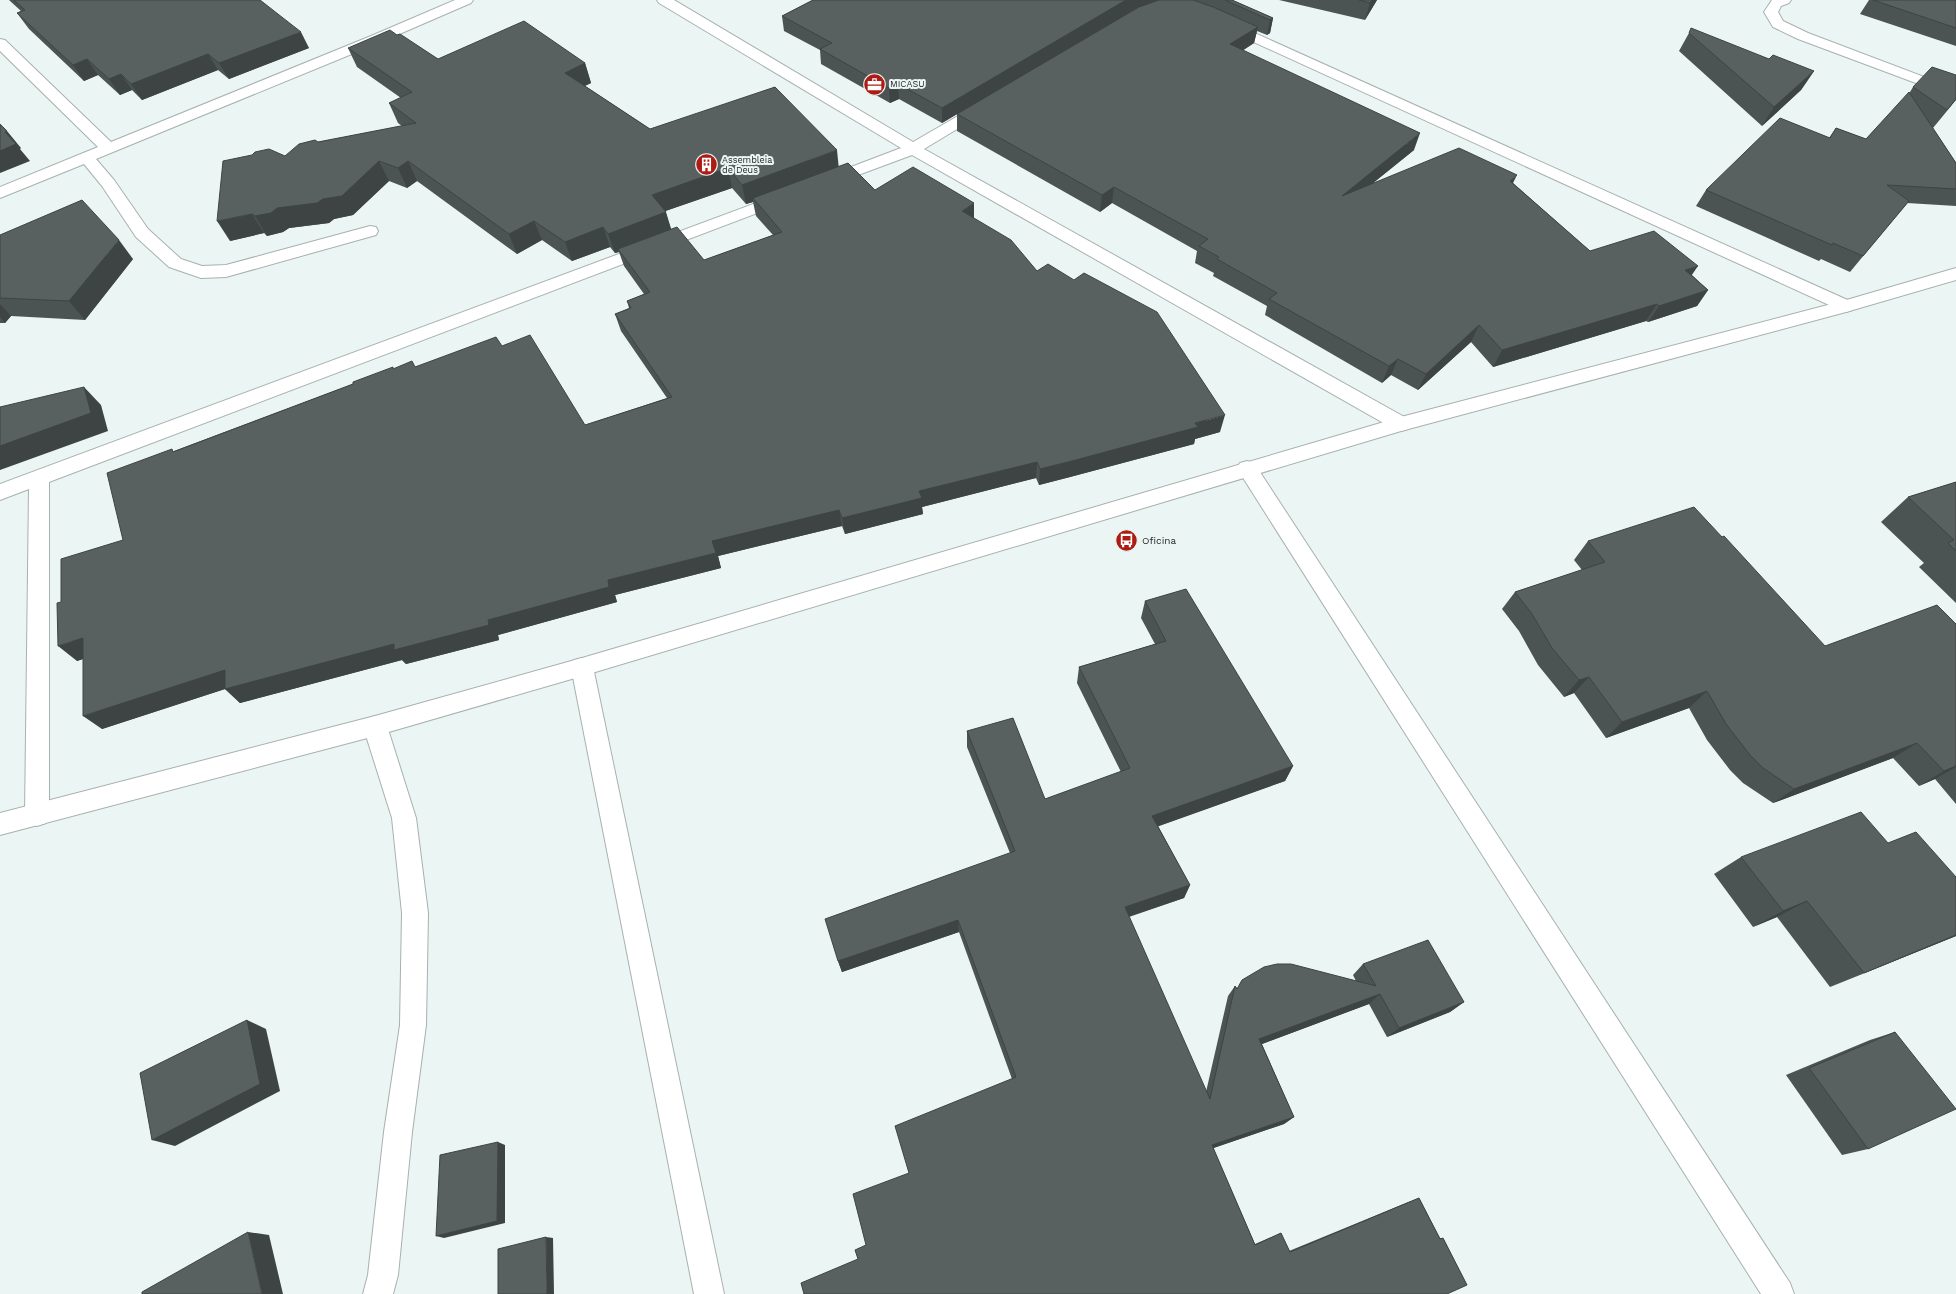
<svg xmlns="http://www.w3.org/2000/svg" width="1956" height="1294" font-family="'Work Sans',sans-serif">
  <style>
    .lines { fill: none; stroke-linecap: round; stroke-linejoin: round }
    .minor-casing { stroke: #a7b1af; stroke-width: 2 }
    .tertiary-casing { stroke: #a7b1af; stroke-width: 2 }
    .minor { fill: #fff; fill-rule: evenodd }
    .tertiary { fill: #fff; fill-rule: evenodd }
    .wall { fill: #4c5353; fill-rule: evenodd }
    .shaded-wall { fill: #3e4443 }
    .building { fill: #586160; stroke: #3e4443 }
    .labels { text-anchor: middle; stroke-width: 4; stroke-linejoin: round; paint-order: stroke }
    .far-poi-label { font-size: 9px; fill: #242828; stroke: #ebf5f4; text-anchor: start }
    .poi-label { font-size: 10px; fill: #242828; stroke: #ebf5f4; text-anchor: start }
  </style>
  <rect width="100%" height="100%" fill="#ebf5f4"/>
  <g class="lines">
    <defs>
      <g id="minor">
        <polygon points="455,0 473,0 471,3 381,42 96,159 114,180 148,229 181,259 202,266 226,265 370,226 376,227 378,231 376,235 226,277 201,278 169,267 136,237 102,186 84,164 0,198 0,187 98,147 0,51 0,39 5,40 111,142 371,36"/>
        <polygon points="657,0 674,0 913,142 977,105 987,105 989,108 987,111 924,149 1408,419 1411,424 1408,429 1401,431 1394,429 912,155 834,184 828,186 822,184 820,181 822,178 901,148 659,3"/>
        <polygon points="1772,0 1791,0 1789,3 1781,6 1778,12 1783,21 1808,33 1956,89 1956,98 1798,39 1773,27 1764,12"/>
        <polygon points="1228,21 1852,302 1855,306 1852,310 1846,312 1840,310 1223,28 1221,25 1223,22"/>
        <polygon points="783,193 789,195 791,198 789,201 49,482 49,815 46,823 37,826 28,823 25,815 29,489 0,500 0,484"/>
        <polygon points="1247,461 1254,463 1790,1283 1794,1294 1761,1294 1240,473 1237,468 1240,463"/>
        <polygon points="582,658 590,660 593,667 724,1294 694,1294 571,667 574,660"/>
        <polygon points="375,716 383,719 387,726 416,818 428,913 426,1025 412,1132 398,1275 393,1294 363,1294 368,1275 384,1132 400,1025 402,913 392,818 363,726 367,719"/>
      </g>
      <polygon id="tertiary" points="1956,268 1956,280 1846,312 1401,431 582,676 375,736 0,835 0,813 375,716 582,658 1401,417 1843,301"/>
    </defs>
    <use href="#minor" class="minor-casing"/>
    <use href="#tertiary" class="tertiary-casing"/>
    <use href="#minor" class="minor"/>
    <use href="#tertiary" class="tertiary"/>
  </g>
  <g class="wall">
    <polygon points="9,0 260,0 309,48 229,79 218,70 142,100 132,90 120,95 98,75 84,81 29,29 17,13 21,11"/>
    <polygon points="813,0 1232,0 1273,18 1270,33 1267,35 1257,31 1254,43 1243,50 1414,150 1373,183 1513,183 1590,251 1692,275 1708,290 1697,306 1648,322 1646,321 1493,367 1471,342 1418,390 1391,375 1382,383 1265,315 1267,306 1213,276 1214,273 1195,263 1197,251 1112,203 1100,212 957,131 957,114 942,123 899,99 890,103 821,64 820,50 784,31 782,16"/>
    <polygon points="1279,0 1377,0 1365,20"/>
    <polygon points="1869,0 1956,0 1956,46 1860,14"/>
    <polygon points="1689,33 1769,59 1814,71 1801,90 1762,126 1679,51"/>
    <path d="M397,35L438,59L585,63L591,83L585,86L650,129L839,166L875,190L974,218L1037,271L1220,432L1195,439L1194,444L1070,477L1039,485L1036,478L922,507L923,514L845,534L842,526L718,556L721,568L615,595L617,602L498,635L499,640L406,664L402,660L240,703L225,689L102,729L83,659L77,661L61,602L123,540L174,451L353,384L394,369L415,367L502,346L585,425L667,398L621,331L615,314L629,308L627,301L644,294L624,266L619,252L615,253L610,247L572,261L542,240L517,254L417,181L407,188L389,181L353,215L334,219L329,223L289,228L283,232L267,236L264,233L230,241L285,156L318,142L402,126L398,123L389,103L401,98L357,67L348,48ZM732,188L746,204L753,202L756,216L773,235L704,260L671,229L665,211Z"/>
    <polygon points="1956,75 1956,100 1933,128 1956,163 1956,206 1907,203 1850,272 1821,259 1819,261 1696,206 1706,190 1829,138 1836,128 1866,139 1910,92 1913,87"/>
    <polygon points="0,235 133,259 85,320 11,316 5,323 0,323"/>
    <polygon points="1956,482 1956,603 1919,567 1924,563 1881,522 1908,497"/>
    <polygon points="1588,541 1825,646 1956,624 1956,804 1935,779 1919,786 1893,758 1773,803 1743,783 1730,770 1707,740 1689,708 1606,738 1574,693 1564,697 1538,665 1519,631 1502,609 1515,592 1582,570 1574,560"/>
    <polygon points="1145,601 1293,766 1285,781 1158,826 1190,885 1184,898 1129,917 1206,1092 1228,996 1235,986 1237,988 1356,981 1353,975 1363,964 1464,1002 1450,1012 1387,1037 1369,1004 1262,1044 1294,1117 1284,1124 1213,1148 1255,1244 1281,1233 1289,1251 1406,1203 1419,1198 1440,1238 1443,1238 1467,1285 858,1259 909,1173 1012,1079 959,932 842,972 838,961 1010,853 967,747 967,731 1045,799 1121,772 1077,683 1079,667 1155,644 1141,618"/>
    <polygon points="1888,843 1956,877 1956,936 1830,987 1777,917 1753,927 1714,874 1741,857"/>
    <polygon points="1895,1032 1868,1149 1842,1155 1786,1075 1870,1040"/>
  </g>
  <g class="shaded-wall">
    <polygon points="1126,0 1171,0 1125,15 942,123 942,108"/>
    <polygon points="1372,0 1377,0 1365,20 1370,3"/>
    <polygon points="1273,18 1270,33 1267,35 1270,20"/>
    <polygon points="1258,27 1254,43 1227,61 1230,44"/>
    <polygon points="301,32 309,48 229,79 219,63"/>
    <polygon points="208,54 218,70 142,100 131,84"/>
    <polygon points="87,59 98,75 84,81 73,65"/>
    <polygon points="585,63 591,83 571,92 565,73"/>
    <polygon points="1814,71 1801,90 1762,126 1774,107"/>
    <polygon points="121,74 132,90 120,95 109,79"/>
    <polygon points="898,84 899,99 890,103 889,88"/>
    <polygon points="7,131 21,148 20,149 30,161 0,173 0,151 5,132"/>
    <polygon points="1420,133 1414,150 1336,213 1342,196"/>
    <polygon points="837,150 839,170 753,198 753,202 746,204 742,185"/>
    <polygon points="379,161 389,181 353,215 334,219 329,223 289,228 283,232 267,236 255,216 277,208"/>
    <polygon points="408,161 417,181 407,188 398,168"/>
    <polygon points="728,168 732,188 657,214 652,195"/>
    <polygon points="1517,175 1509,191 1510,181"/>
    <polygon points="1114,187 1112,203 1100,212 1102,195"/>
    <polygon points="974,203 974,220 962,211"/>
    <polygon points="666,212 672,232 618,249 619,252 615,253 608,234"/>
    <polygon points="252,214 264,233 230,241 217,221"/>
    <polygon points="534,221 542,240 517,254 509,234"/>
    <polygon points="603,227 610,247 572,261 565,242"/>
    <polygon points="119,240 133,259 85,320 69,301"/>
    <polygon points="1698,266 1687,282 1685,270"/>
    <polygon points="1708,290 1697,306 1648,322 1659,306"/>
    <polygon points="0,304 11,316 5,323 0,317"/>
    <polygon points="1657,304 1646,321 1493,367 1502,350"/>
    <polygon points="1479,325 1471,342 1418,390 1426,374"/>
    <polygon points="1398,359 1391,375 1382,383 1389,366"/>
    <polygon points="84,387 101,405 108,431 0,470 0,446"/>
    <polygon points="1225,415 1220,432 1195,439 1194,444 1070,477 1039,485 1040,469"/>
    <polygon points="1037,462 1036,478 922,507 923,514 845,534 842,518 919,491"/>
    <polygon points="839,510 842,526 718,556 721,568 615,595 617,602 498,635 499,640 406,664 402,660 240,703 225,689 102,729 83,716 225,670 394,644 488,620 608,580 712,541"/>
    <polygon points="83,638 101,653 77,661 58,646"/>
    <polygon points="1589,677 1574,693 1564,697 1579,680"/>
    <polygon points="1707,691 1689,708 1606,738 1622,722"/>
    <polygon points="1917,743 1893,758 1773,803 1794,789"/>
    <polygon points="1293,766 1285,781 1148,830 1152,816"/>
    <polygon points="1956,766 1956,767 1935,779 1919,786 1944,771"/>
    <polygon points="1190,885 1184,898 1121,919 1125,907"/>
    <polygon points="1807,901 1777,917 1753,927 1783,911"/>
    <polygon points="958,920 959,932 842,972 838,961"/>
    <polygon points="1956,935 1956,936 1830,987 1864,973"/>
    <polygon points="1380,994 1369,1004 1251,1048 1259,1039"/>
    <polygon points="1464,1002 1450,1012 1387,1037 1399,1028"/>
    <polygon points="247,1020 266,1029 280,1091 175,1146 152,1140"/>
    <polygon points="1294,1117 1284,1124 1205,1151 1212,1145"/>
    <polygon points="498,1142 505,1145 505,1223 444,1238 436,1236"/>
    <polygon points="248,1232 269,1235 283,1294 262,1294"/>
    <polygon points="546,1237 553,1238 554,1294 547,1294"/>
  </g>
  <g class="building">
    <polygon points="14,0 260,0 301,32 219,63 208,54 131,84 121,74 109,79 87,59 73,65 17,13 25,10"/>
    <polygon points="813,0 1126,0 942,108 898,84 889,88 820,49 832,43 782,16"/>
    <polygon points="1159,0 1193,0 1213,7 1258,27 1230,44 1420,133 1342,196 1459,148 1517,175 1510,181 1590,251 1654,231 1698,266 1685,270 1708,290 1659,306 1657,304 1502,350 1479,325 1426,374 1398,359 1389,366 1269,299 1277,293 1217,259 1219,257 1199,246 1208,239 1114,187 1102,195 957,114 1139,7"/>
    <polygon points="1225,0 1232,0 1273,18 1270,20"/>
    <polygon points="1359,0 1372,0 1370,3"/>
    <polygon points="1873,0 1956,0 1956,28"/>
    <polygon points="524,21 585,63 565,73 650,129 775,87 837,150 742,185 728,168 652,195 666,212 608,234 603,227 565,242 534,221 509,234 408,161 398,168 379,161 342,196 323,199 317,203 277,208 271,213 255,216 252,214 217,221 223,161 252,155 255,152 269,149 285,156 299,144 315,140 318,142 416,123 389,103 412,92 348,48 390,30 397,35 400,34 438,59"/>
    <polygon points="1691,28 1769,59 1773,55 1814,71 1774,107 1689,33"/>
    <polygon points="1932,67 1956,75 1956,99 1947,110 1913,87"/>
    <polygon points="1909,92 1956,163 1956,189 1887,185 1909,201 1863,256 1833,243 1832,245 1706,190 1780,118 1830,138 1836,128 1866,139"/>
    <polygon points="0,124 7,131 5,132 16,144 0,151"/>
    <polygon points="848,163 875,190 913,167 974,203 962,211 1011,240 1037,271 1048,264 1074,280 1084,273 1157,312 1225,415 1195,423 1198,427 1072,461 1040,469 1037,462 919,491 922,498 842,518 839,510 712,541 716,553 608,580 609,587 488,620 489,625 394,650 394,644 225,689 225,670 83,716 83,638 58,646 57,603 61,602 61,559 123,540 107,473 172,449 173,452 353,384 353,382 393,367 393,369 412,361 415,367 496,337 502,346 530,335 585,425 672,397 615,314 631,308 627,301 650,292 618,249 677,227 704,260 782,232 753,198"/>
    <polygon points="82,200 119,240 69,301 0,298 0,235"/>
    <polygon points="84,387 91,413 0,446 0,407"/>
    <polygon points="1956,482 1956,551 1948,543 1954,540 1908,497"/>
    <polygon points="1694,507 1722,537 1724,536 1825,646 1937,605 1956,624 1956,766 1944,771 1917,743 1794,789 1763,768 1750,755 1726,724 1707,691 1622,722 1589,677 1579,680 1552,648 1532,614 1515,592 1605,562 1588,541"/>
    <polygon points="1186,589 1293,766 1152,816 1190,885 1125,907 1210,1099 1235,986 1237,989 1242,980 1264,967 1277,964 1291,964 1376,986 1363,964 1428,940 1464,1002 1399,1028 1380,994 1259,1039 1294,1117 1212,1145 1255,1245 1281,1233 1290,1252 1419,1198 1440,1239 1443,1238 1467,1285 1447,1294 804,1294 801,1283 858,1259 855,1250 866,1245 853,1194 909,1173 895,1126 1016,1077 958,920 838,961 825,919 1015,851 967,731 1013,718 1045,799 1130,768 1079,667 1166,641 1145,601"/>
    <polygon points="1861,812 1888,843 1916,832 1956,877 1956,935 1864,973 1807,901 1783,911 1741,857"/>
    <polygon points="247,1020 260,1084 152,1140 140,1073"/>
    <polygon points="1895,1032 1956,1109 1868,1149 1809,1068"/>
    <polygon points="498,1142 497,1221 436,1236 440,1155"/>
    <polygon points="248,1232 262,1294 142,1294 142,1292"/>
    <polygon points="546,1237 547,1294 498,1294 498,1249"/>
  </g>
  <defs>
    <symbol id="office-disc" viewBox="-11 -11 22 22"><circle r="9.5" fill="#ad1c14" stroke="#ebf5f4"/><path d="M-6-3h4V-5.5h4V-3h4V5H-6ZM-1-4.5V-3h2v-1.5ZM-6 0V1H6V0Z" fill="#fff"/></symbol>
    <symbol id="building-disc" viewBox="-11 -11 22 22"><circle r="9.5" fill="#ad1c14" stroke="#ebf5f4"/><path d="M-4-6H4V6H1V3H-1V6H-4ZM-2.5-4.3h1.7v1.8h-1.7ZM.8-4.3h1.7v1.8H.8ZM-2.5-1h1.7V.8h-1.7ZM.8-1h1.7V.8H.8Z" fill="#fff"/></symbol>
    <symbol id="bus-disc" viewBox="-11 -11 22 22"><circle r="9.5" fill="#ad1c14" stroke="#ebf5f4"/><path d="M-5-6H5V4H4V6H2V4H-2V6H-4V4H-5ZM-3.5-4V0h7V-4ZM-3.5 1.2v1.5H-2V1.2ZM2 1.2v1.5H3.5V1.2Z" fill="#fff"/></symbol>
  </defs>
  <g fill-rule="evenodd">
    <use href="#office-disc" x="862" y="72" width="25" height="25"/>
    <use href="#building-disc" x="694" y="152" width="25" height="25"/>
    <use href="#bus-disc" x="1114" y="528" width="25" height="25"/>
  </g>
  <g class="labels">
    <g class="far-poi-label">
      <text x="890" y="87">MICASU</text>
      <text x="722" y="163">Assembleia<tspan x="722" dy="10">de Deus</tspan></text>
    </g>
    <g class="poi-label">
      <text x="1142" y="544">Oficina</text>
    </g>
  </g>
</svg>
